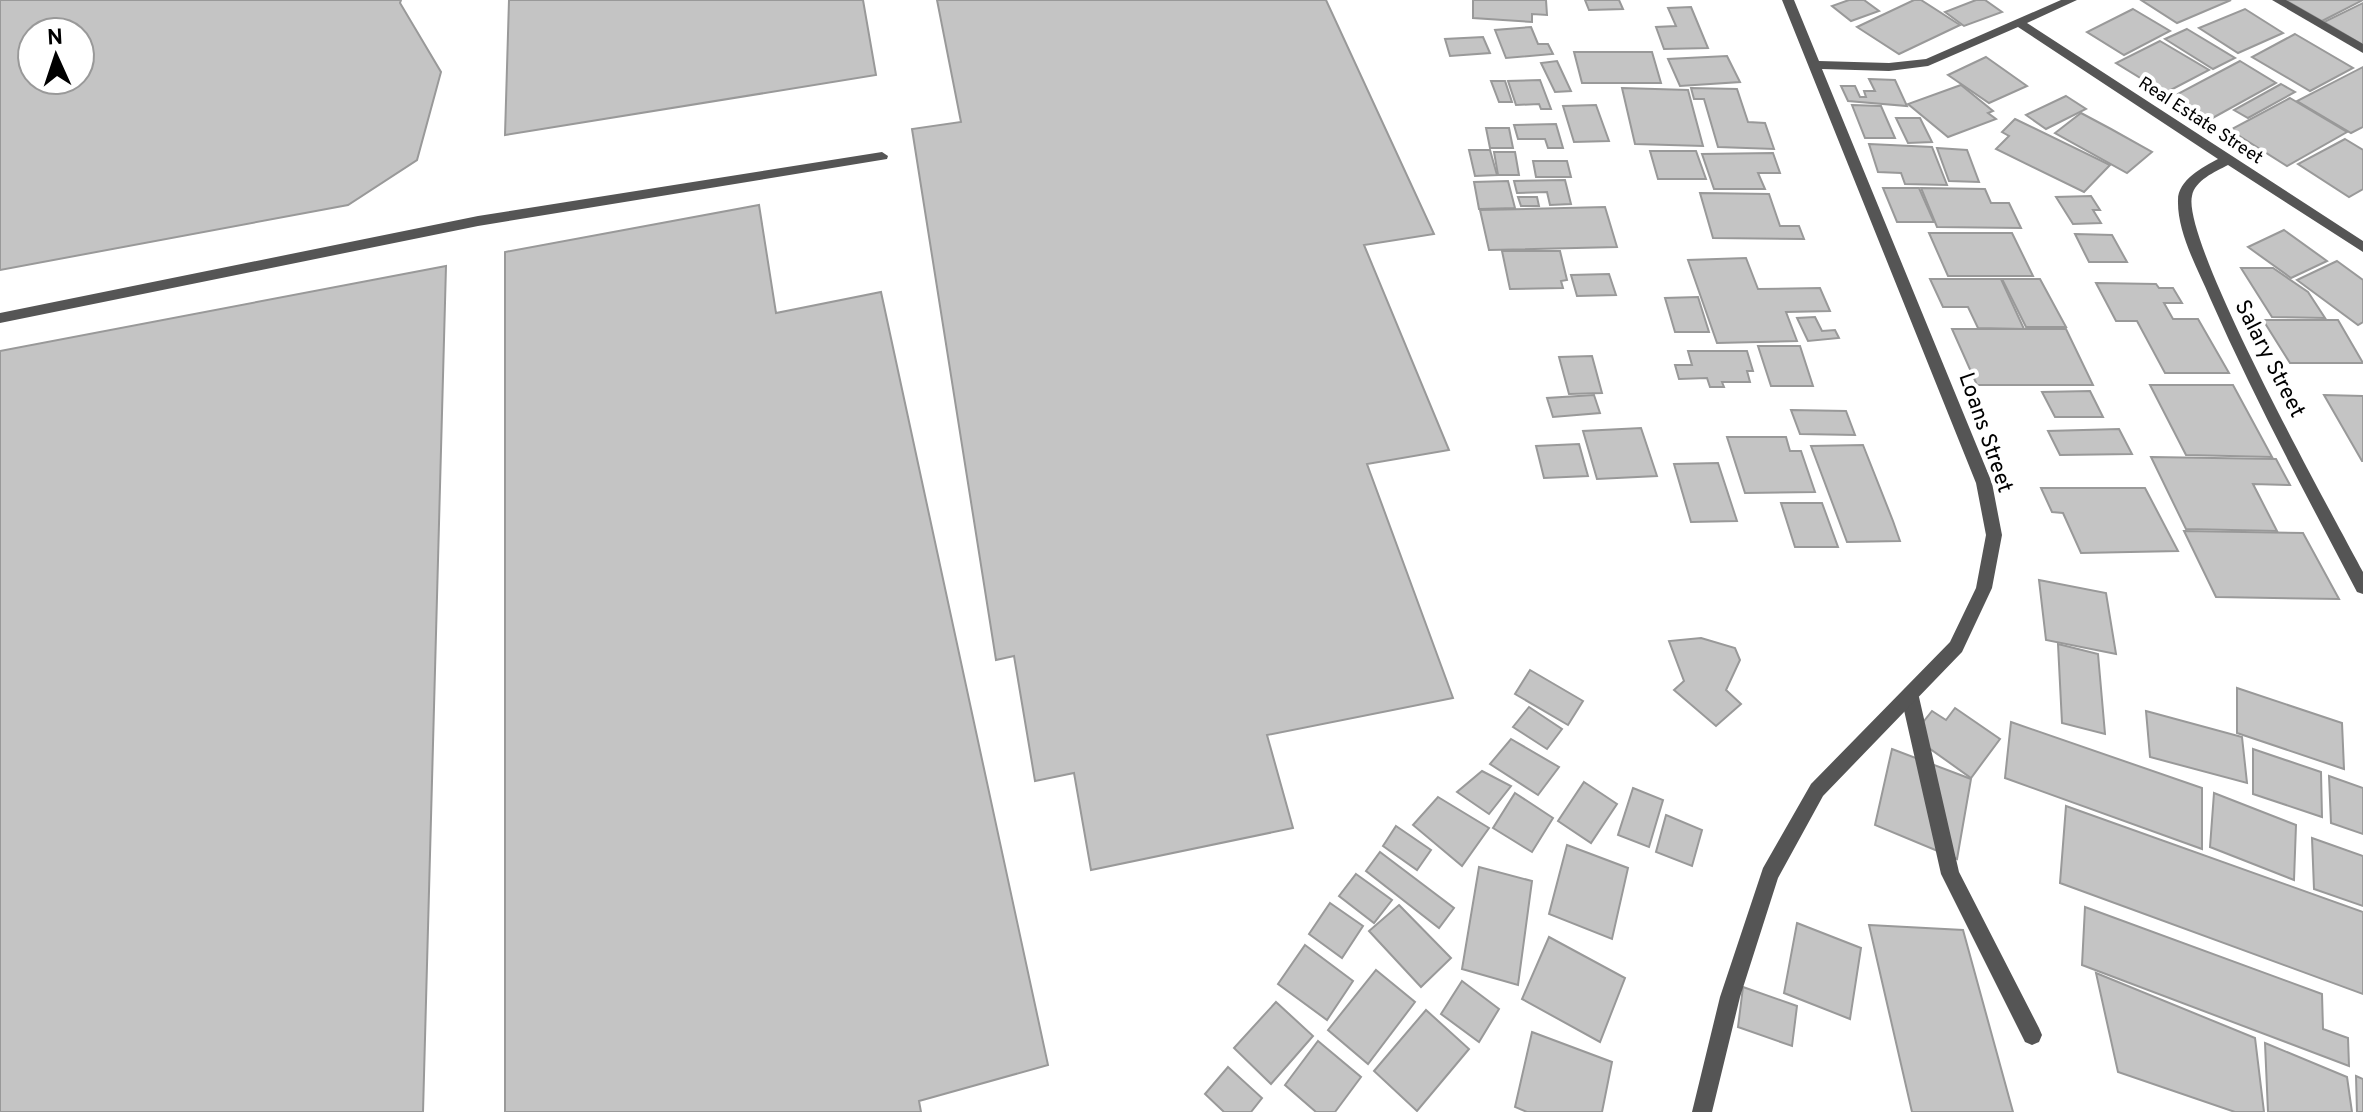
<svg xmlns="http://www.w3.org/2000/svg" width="2363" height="1112" font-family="Overpass,sans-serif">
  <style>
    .building { fill: #c4c4c4; stroke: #999; stroke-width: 2; fill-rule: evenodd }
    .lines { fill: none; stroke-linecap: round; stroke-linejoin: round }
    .service { fill: #555; fill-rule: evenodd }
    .pedestrian { fill: #555; fill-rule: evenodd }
    .minor { fill: #555; fill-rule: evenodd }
    .labels { text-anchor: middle; stroke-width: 8; stroke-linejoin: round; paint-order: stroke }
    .far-street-label { font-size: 18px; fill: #000; stroke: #fff }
    .street-label { font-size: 22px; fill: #000; stroke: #fff }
  </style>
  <rect width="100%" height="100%" fill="#fff"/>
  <g class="building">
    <path d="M0,0H401L400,3L441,72L417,160L348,205L0,270ZM32,32H80V80H32Z"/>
    <polygon points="509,0 863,0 876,75 505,135"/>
    <polygon points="937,0 1326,0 1434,234 1364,245 1449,450 1367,464 1453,698 1267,735 1293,828 1091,870 1074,773 1035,781 1014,656 996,660 912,129 961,122"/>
    <polygon points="1473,0 1546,0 1547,15 1532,14 1532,22 1473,18"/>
    <polygon points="1585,0 1619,0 1623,9 1589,10"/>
    <polygon points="1849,0 1864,0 1879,11 1851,21 1832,6"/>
    <polygon points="1914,0 1921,0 1960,25 1899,54 1857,27"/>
    <polygon points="1976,0 1985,0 2002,12 1964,26 1945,12"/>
    <polygon points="2141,0 2231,0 2177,23"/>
    <polygon points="2285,0 2363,0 2322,21"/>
    <polygon points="2363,3 2363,45 2324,22"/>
    <polygon points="1691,7 1708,48 1664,49 1656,27 1676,26 1668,8"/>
    <polygon points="2133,9 2170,31 2124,55 2087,32"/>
    <polygon points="2245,9 2283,33 2238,53 2199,28"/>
    <polygon points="1531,27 1538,44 1548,44 1553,54 1506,58 1495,30"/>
    <polygon points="2187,29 2235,58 2213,69 2165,39"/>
    <polygon points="2295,34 2353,68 2310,91 2252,57"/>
    <polygon points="1483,37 1490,53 1450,56 1445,39"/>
    <polygon points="2160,41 2209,70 2165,93 2116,63"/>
    <polygon points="1574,52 1652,52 1661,83 1582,83"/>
    <polygon points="1727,56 1740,82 1680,86 1668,59"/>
    <polygon points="1986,57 2027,86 1989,103 1948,75"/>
    <polygon points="1557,61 1571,91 1555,92 1541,63"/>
    <polygon points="2240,61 2276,83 2209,120 2172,97"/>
    <polygon points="2363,67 2363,127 2351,133 2297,101"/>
    <polygon points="1869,79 1895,80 1907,106 1848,101 1841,86 1855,86 1860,97 1866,97 1864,91 1875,91"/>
    <polygon points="1540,80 1551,109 1541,109 1539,104 1516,105 1508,81"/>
    <polygon points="1491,81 1505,81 1512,102 1499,102"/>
    <polygon points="2281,84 2295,92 2248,118 2234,110"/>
    <polygon points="1961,85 1993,111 1988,113 1996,119 1948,137 1908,104"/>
    <polygon points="1622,88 1688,90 1703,146 1635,144"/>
    <polygon points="1691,88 1737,89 1748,122 1765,123 1774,149 1718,147 1704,99 1694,99"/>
    <polygon points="2066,96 2086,109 2046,129 2026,115"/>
    <polygon points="2290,98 2347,132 2287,166 2230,130"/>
    <polygon points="1596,105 1609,141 1574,142 1563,106"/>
    <polygon points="1852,105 1881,106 1895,138 1865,138"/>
    <polygon points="2081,113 2111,129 2152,152 2127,173 2055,133"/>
    <polygon points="1896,118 1920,118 1932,142 1908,143"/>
    <polygon points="2015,119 2110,165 2084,192 1996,149 2009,136 2002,132"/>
    <polygon points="1556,124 1563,148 1548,148 1545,139 1518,139 1514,125"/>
    <polygon points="1486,128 1509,128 1513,148 1490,148"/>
    <polygon points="2345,139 2363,150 2363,189 2349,197 2298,164"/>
    <polygon points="1869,144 1932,147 1947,185 1905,184 1901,173 1878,172"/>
    <polygon points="1937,148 1967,150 1979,182 1949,181"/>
    <polygon points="1469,150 1490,150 1497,175 1475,176"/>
    <polygon points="1650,151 1696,151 1706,179 1658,179"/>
    <polygon points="1494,152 1515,152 1519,175 1498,175"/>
    <polygon points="1773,153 1780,173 1758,173 1765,189 1714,189 1702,154"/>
    <polygon points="1533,161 1567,161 1571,177 1536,177"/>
    <polygon points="1565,180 1571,204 1550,205 1547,192 1517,193 1514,181"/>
    <polygon points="1508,181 1515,208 1479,209 1474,182"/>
    <polygon points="1883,188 1919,188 1934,222 1897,222"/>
    <polygon points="1921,188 1985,189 1991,203 2009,203 2021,228 1937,227"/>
    <polygon points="1700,193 1769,194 1780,226 1799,226 1804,239 1713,238"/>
    <polygon points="2091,196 2100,210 2093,210 2101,223 2073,224 2056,197"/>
    <polygon points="1518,197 1537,197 1539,206 1521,206"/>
    <polygon points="759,205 776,313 881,292 1048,1065 919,1101 921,1112 505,1112 505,252"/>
    <polygon points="1605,207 1617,247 1489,250 1480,210"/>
    <polygon points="2284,230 2327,261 2291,278 2248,247"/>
    <polygon points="1929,233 2012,233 2033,276 1948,276"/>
    <polygon points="2075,234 2112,235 2127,262 2089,262"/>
    <polygon points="1502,251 1560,251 1567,280 1561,281 1563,288 1510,289"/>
    <polygon points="1746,258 1758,289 1820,288 1830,311 1786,312 1797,341 1717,343 1688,260"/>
    <polygon points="2337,261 2363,280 2363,322 2358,325 2297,280"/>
    <polygon points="446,266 423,1112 0,1112 0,351"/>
    <polygon points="2241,268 2273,268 2308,292 2325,318 2272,317"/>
    <polygon points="1609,274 1616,295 1577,296 1571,275"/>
    <polygon points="1930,279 2001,279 2024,329 1978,328 1968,307 1943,307"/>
    <polygon points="2002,279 2040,279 2066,327 2026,327"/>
    <polygon points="2096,283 2156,284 2159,288 2173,288 2182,303 2164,303 2173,319 2198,319 2229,373 2165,373 2137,321 2116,321"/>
    <polygon points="1698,297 1709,332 1675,332 1665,298"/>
    <polygon points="1815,317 1822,331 1835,330 1839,338 1808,341 1797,318"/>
    <polygon points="2263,320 2338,320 2363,363 2290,363"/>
    <polygon points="1952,329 2066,329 2093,385 1977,385"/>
    <polygon points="1758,346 1800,346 1813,386 1771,386"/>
    <polygon points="1688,351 1747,351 1753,371 1747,371 1750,382 1722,382 1724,387 1710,387 1707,378 1679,379 1675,365 1692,365"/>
    <polygon points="1592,356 1602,393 1569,394 1559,357"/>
    <polygon points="2150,385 2233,385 2272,457 2186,455"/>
    <polygon points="2090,391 2103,417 2055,417 2042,392"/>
    <polygon points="1594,395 1600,413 1553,417 1547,398"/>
    <polygon points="2324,395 2363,396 2363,461 2362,461"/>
    <polygon points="1791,410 1846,411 1855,435 1800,434"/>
    <polygon points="1641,428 1657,476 1597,479 1583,431"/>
    <polygon points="2119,429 2132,454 2060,455 2048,431"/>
    <polygon points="1727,437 1786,437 1790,451 1801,451 1815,492 1745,493"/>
    <polygon points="1579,444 1588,476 1544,478 1536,446"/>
    <polygon points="1863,445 1893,521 1900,541 1847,542 1811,446"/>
    <polygon points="2151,457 2276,459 2290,485 2253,484 2277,531 2186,529"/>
    <polygon points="1718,463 1737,521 1691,522 1674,464"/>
    <polygon points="2041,488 2145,488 2178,551 2081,553 2063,513 2052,512"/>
    <polygon points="1781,503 1822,503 1838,547 1795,547"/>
    <polygon points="2184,531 2303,533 2339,599 2216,597"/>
    <polygon points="2039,580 2106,593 2116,654 2046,640"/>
    <polygon points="1701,638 1735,648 1740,660 1726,690 1741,704 1716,726 1674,690 1684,681 1669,641"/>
    <polygon points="2058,644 2098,654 2105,734 2062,723"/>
    <polygon points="1530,670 1583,701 1568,725 1515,694"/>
    <polygon points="2237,688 2342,723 2344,769 2237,733"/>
    <polygon points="1529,707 1562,729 1547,749 1513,727"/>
    <polygon points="1955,708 2000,739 1971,778 1912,736 1932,711 1946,720"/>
    <polygon points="2146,711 2242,737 2247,783 2150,757"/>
    <polygon points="2011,722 2202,788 2202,849 2005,778"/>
    <polygon points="1511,739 1559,767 1538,795 1490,764"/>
    <polygon points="1892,749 1971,779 1957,859 1875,825"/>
    <polygon points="2253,749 2321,772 2322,817 2253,794"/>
    <polygon points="1482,771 1511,786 1489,814 1457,792"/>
    <polygon points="2329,776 2363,788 2363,834 2331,823"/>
    <polygon points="1584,782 1617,804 1591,843 1558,821"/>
    <polygon points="1633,788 1663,800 1649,847 1618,835"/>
    <polygon points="1515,793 1553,818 1532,852 1493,828"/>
    <polygon points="2214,793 2296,825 2294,880 2210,847"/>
    <polygon points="1438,797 1489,828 1462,866 1413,825"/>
    <polygon points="2066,806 2363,912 2363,994 2060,883"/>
    <polygon points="1666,815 1702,830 1692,866 1656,852"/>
    <polygon points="1396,826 1431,850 1417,870 1383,846"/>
    <polygon points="2312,838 2363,856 2363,906 2314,889"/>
    <polygon points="1567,845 1628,868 1612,939 1549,914"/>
    <polygon points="1380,852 1454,908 1439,928 1366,871"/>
    <polygon points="1479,867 1532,881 1518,985 1462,969"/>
    <polygon points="1356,874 1392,900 1374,923 1339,896"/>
    <polygon points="1330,903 1363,926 1342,958 1309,934"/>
    <polygon points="1399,905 1451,958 1421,987 1369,931"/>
    <polygon points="2085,907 2322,994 2323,1029 2348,1038 2349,1066 2082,965"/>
    <polygon points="1797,923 1861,948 1850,1019 1784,993"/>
    <polygon points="1869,925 1963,930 2013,1112 1912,1112"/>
    <polygon points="1549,937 1625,978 1600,1042 1522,999"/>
    <polygon points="1305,945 1353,981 1327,1020 1278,984"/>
    <polygon points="1376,970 1415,1002 1368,1064 1328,1030"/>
    <polygon points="2096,973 2255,1038 2264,1112 2235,1112 2118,1072"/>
    <polygon points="1462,981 1499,1009 1479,1042 1441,1014"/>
    <polygon points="1743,987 1797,1006 1792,1046 1738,1027"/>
    <polygon points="1276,1002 1313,1036 1271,1084 1234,1048"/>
    <polygon points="1426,1010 1469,1049 1417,1111 1374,1071"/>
    <polygon points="1532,1032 1612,1062 1602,1112 1527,1112 1515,1107"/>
    <polygon points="1318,1041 1361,1077 1335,1112 1316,1112 1285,1085"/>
    <polygon points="2265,1043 2347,1077 2352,1112 2268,1112"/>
    <polygon points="1228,1067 1262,1098 1251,1112 1224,1112 1205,1094"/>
    <polygon points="2356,1076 2363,1079 2363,1112 2357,1112"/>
  </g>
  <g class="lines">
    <polygon class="service" points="882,152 888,156 887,159 478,226 0,323 0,313 478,216"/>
    <polygon class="pedestrian" points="1910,689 1916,692 1919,697 1959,872 2039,1028 2042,1035 2039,1042 2032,1045 2025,1042 1941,874 1901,697 1904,692"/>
    <g class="minor">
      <path d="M1782,0H1794L1819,61L1889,63L1926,59L2061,0H2077L2027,23L2363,241V252L2228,165C2215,172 2195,180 2192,196C2181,242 2333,516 2363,572V594L2357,592C2306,495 2254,398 2210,298C2198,269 2177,233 2178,200C2178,180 2203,167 2218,159L2018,27L1928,66L1889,71L1822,69L1992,483L2002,535L1992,588L1962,652L1823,796L1778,878L1740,997L1712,1112H1692L1720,997L1763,868L1811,784L1950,642L1976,588L1986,535L1976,483Z"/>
      <polygon points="2272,0 2286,0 2363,44 2363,53"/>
    </g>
  </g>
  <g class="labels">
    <g class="far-street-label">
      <text transform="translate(2201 120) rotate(33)" y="6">Real Estate Street</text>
    </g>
    <g class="street-label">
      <text transform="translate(2271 358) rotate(63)" y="8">Salary Street</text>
      <text transform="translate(1987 432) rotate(71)" y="8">Loans Street</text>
    </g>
  </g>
  <g transform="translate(56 56) rotate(357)"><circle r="38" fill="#ffffff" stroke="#999999" stroke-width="2"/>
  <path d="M0-6L14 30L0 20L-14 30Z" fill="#000000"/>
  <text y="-12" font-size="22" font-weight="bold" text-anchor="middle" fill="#000000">N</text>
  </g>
</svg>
